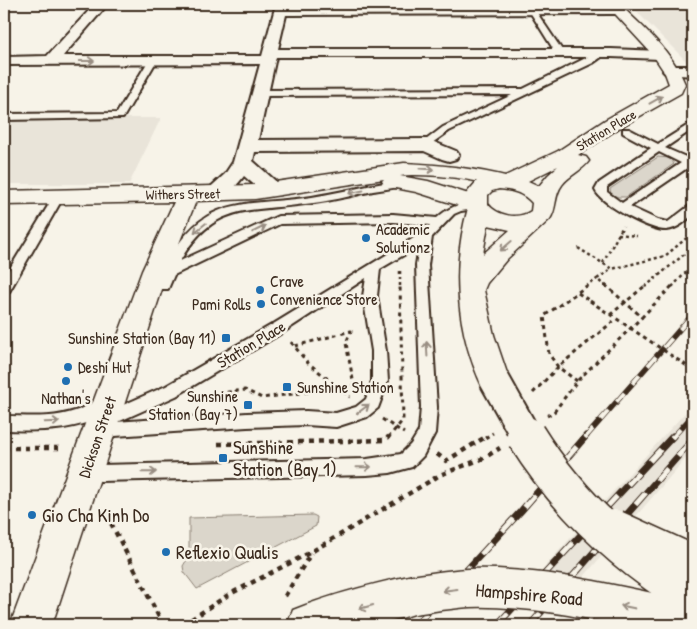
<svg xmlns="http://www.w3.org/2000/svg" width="697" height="629" font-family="'Patrick Hand',sans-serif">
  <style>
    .built { fill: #e9e4d9 }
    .green { fill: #dbd6cb; stroke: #8b8074 }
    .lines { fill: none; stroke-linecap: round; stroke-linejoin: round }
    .service-casing { stroke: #3b2a1e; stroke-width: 4 }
    .minor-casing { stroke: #3b2a1e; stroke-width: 4 }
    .tertiary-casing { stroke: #3b2a1e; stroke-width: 3 }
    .secondary-casing { stroke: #3b2a1e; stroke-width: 3 }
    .path-far2 { stroke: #3b2a1e; stroke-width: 2.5; stroke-dasharray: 3 3; stroke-linecap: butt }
    .path-far1 { stroke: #3b2a1e; stroke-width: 3; stroke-dasharray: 4 4; stroke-linecap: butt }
    .path { stroke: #3b2a1e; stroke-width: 4.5; stroke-dasharray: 5 5; stroke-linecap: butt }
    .service { fill: #f7f3e8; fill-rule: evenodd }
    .minor { fill: #f7f3e8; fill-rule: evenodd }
    .tertiary { fill: #f7f3e8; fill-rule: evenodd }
    .secondary { fill: #f7f3e8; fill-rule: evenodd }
    .rail-far1-casing { stroke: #3b2a1e; stroke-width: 5.5 }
    .rail-casing { stroke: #3b2a1e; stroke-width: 7 }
    .rail-far1 { stroke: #f7f3e8; stroke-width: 4; stroke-dasharray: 12; stroke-linecap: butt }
    .rail { stroke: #f7f3e8; stroke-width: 5; stroke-dasharray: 16; stroke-linecap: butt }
    .tertiary-bridge-casing { stroke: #3b2a1e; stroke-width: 41; stroke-linecap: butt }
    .secondary-bridge-far1-casing { stroke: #3b2a1e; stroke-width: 33; stroke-linecap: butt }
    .secondary-bridge-casing { stroke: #3b2a1e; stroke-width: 41; stroke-linecap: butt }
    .path-bridge-far1 { stroke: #3b2a1e; stroke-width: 2.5; stroke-dasharray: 3 3; stroke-linecap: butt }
    .path-bridge { stroke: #3b2a1e; stroke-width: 3; stroke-dasharray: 4 4; stroke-linecap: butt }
    .tertiary-bridge { stroke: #f7f3e8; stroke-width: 38 }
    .secondary-bridge-far1 { stroke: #f7f3e8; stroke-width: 29 }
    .secondary-bridge { stroke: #f7f3e8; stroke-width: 38 }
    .oneway { stroke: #998e83 }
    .poi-dot { fill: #1f6fb2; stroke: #f7f3e8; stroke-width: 2 }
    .labels { text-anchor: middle; stroke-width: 5; stroke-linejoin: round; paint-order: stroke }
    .far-street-label { font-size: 14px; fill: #3b2a1e; stroke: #f7f3e8 }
    .poi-label { font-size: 16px; fill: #3b2a1e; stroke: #f7f3e8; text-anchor: start }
    .street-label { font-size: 16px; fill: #3b2a1e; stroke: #f7f3e8 }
    .near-poi-label { font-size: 19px; fill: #3b2a1e; stroke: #f7f3e8; text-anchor: start }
    .near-street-label { font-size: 19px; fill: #3b2a1e; stroke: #f7f3e8 }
  </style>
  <rect width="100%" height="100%" fill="#f7f3e8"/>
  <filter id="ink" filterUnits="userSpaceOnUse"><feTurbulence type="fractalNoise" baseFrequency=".02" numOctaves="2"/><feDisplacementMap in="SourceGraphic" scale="10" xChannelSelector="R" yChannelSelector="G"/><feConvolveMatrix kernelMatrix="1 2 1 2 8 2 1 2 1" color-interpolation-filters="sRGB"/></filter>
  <g filter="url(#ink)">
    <g class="built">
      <polygon points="629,4 693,4 693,58 687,62"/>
      <polygon points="4,118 161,118 129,184 4,184"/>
      <polygon points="693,404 693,450 568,595 546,565"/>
    </g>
    <g class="green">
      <polygon points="658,157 670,158 674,164 626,197 618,197 611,194 610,189"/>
      <polygon points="313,515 317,517 316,526 197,589 184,572 183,566 189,556 189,518"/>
    </g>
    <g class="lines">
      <defs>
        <g id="service">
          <polygon points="525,4 531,4 564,53 563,55 557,55"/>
          <polygon points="600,51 607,53 593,63 449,131 425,148 422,147 422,143 443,127 512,95 259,96 255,93 259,90 523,89"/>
          <polygon points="150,58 157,60 123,118 4,120 4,114 117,113"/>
          <path d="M693,122V129L665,148L693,160V167L690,166L630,207L658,220L668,222L689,206L693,205V214C686,221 678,229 666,230C649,230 602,205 595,190L599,183L651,148L623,133V129H629L658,144ZM659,152L681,163L622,203L607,192V187Z"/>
          <path d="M403,180L408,183L407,185C396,188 384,189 373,191C350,196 328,202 305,204C248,212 213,203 180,261L278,216L393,214L437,218C449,207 465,200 481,204L483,206L481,208L461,211L454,214L432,237L428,265L437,407L435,433L423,456L412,467L390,473L367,475L100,481L94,479L91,473L94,467L100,465L367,459L401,454L411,444L419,431L421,407L416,265L419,246L380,269L377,296L386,351L388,381L378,408L367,417L336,427L306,425L247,427L115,436L109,434L107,429L109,424L115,422L247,413L306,411L336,413L356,407L366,399L372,381V351L363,296L366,278L285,331L176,396L120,421L114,419L112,414L114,409L166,386L275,323L422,233L430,225L393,222L280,224L174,275L168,289H158L156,286L160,277L158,274L164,269C202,193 241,207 312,197C343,192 372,184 403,180Z"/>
          <polygon points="59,193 64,196 9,292 4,294 4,278 54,196"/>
          <path d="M103,397L109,399L111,404C97,433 31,431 4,430V416C27,416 52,419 75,411C85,408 93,401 103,397Z"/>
        </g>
        <g id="minor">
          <path d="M95,4H108L63,56H262L276,4H288L287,7L618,6L624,10L618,14L286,15L278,49H611L660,51L665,52L667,55L665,58L660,59L611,57H276L258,140L427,139L456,151L459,155L456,159L449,161L442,159L424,151L255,152L253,161L281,186L284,190L281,194C266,198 255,185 244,176C235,188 221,202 206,198L203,194L225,174L233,162L260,64L4,65V57L47,56Z"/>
          <polygon points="671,66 693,66 693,76 666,74 663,71 666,68"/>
        </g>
        <g id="tertiary">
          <path d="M404,163C443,165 475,168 513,178L516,183L513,188C499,191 488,184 475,181C456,177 418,173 400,176L428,181L484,199L487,204L484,209L476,211L416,192L385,186L382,181L384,179L255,199L196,201L168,271L52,625H10L142,271L174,202L4,205V191L255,185Z"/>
          <path d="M413,575L427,581L433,595L427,609C383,628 334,628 287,625L293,610C332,594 373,584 413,575Z"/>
        </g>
        <path id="secondary" d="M606,4H619C644,28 672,51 685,84L681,93L619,128L578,155L586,157L589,161C582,171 569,175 562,185C554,195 557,209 550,219L507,259L487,283L484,290L494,335L509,379L505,388L494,392L483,388C456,332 451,267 468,208L465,204L466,194L477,181L503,177L558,151L605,120L669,84L665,73L653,55ZM558,166L548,175L539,186L528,181ZM499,189C513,190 523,193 532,203L531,211C518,220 497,216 488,204V195L492,191ZM488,225L510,230L483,254Z"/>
      </defs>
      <use href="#service" class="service-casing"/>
      <use href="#minor" class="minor-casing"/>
      <use href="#tertiary" class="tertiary-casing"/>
      <use href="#secondary" class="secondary-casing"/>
      <g class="path-far2">
        <polyline points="618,234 637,236"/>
        <polyline points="578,248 612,269 665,256 689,236"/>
        <polyline points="603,263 623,226"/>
        <polyline points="400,271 400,287"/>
        <polyline points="586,287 597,279"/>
        <polyline points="606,287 597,279 612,269"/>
        <polyline points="672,287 693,265"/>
      </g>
      <g class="path-far1">
        <polyline points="588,285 544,316 549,354 558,367 616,319"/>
        <polyline points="605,285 642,317 673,285"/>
        <polyline points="578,293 590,301"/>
        <polyline points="291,342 307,362 350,397"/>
        <polyline points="295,346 351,331 346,343 354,385 342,390"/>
        <polyline points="533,393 558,367 577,381"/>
        <polyline points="203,395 245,390 262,398 323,390 337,386"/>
        <polyline points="547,416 554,412 577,381 642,317"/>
        <polyline points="382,419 404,433"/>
        <polyline points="388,438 403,420 400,285"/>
        <polyline points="485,438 493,433"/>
      </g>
      <g class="path">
        <polyline points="218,444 386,440 389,436"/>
        <polyline points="4,448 64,448"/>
        <polyline points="437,454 446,461 487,436"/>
        <polyline points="111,523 163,625"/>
        <polyline points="285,596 311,553"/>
        <polyline points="183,625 228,595 311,552 440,475 484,458 500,448"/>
      </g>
      <use href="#service" class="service"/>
      <use href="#minor" class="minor"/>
      <use href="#tertiary" class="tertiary"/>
      <use href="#secondary" class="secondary"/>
      <defs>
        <g id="rail-far1">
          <polyline points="585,438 693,314"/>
          <polyline points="672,438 693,415"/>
        </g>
        <g id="rail">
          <polyline points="416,625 521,511 586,436"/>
          <polyline points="497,625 673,436"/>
          <polyline points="530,625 693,439"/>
          <polyline points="681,625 693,608"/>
        </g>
      </defs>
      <use href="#rail-far1" class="rail-far1-casing"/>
      <use href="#rail" class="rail-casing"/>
      <use href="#rail-far1" class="rail-far1"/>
      <use href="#rail" class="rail"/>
      <defs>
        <path id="tertiary-bridge" d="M413,595C432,592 451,589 470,588C545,586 620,606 693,621"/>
        <polyline id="secondary-bridge-far1" points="494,379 527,438"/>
        <g id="secondary-bridge">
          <path d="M526,436C568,503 627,557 693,598"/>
          <polyline points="614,529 693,565"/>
        </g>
      </defs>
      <use href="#tertiary-bridge" class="tertiary-bridge-casing"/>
      <use href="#secondary-bridge-far1" class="secondary-bridge-far1-casing"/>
      <use href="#secondary-bridge" class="secondary-bridge-casing"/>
      <polyline class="path-bridge-far1" points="645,287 693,247"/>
      <g class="path-bridge">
        <polyline points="590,301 693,370"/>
        <polyline points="610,315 646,285"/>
      </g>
      <use href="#tertiary-bridge" class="tertiary-bridge"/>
      <use href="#secondary-bridge-far1" class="secondary-bridge-far1"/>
      <use href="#secondary-bridge" class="secondary-bridge"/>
    </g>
    <defs><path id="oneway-shaft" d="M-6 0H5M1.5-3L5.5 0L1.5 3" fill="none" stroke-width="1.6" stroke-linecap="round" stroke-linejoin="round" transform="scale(1.25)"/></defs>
    <g class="oneway">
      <use href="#oneway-shaft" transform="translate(87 61)"/>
      <use href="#oneway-shaft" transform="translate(656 100) rotate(-29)"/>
      <use href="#oneway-shaft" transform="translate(427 169) rotate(3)"/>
      <use href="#oneway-shaft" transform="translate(356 192) rotate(168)"/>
      <use href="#oneway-shaft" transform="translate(200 228) rotate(141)"/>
      <use href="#oneway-shaft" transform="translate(259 229) rotate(-26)"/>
      <use href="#oneway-shaft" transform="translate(506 246) rotate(139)"/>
      <use href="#oneway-shaft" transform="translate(427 349) rotate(-93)"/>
      <use href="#oneway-shaft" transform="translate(363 409) rotate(-37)"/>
      <use href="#oneway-shaft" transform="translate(52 422) rotate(-2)"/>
      <use href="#oneway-shaft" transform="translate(364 467) rotate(-1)"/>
      <use href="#oneway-shaft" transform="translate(149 472) rotate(-1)"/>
      <use href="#oneway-shaft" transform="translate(450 590) rotate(173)"/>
      <use href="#oneway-shaft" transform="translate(366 607) rotate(164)"/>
      <use href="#oneway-shaft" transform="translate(628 607) rotate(-168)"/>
    </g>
  </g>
  <g class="poi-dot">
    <circle cx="366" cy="238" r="5"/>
    <circle cx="260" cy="290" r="5"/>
    <circle cx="261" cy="304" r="5"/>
    <rect x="221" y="333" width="10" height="10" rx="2.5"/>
    <circle cx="68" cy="367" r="5"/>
    <circle cx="66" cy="381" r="5"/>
    <rect x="282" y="382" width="10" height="10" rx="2.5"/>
    <rect x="243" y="400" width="10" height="10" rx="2.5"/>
    <rect x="218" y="453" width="10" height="10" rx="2.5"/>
    <circle cx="32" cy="515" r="5"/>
    <circle cx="166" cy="552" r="5"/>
  </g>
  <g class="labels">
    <g class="far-street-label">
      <text transform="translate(606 130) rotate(-31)" y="5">Station Place</text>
      <text transform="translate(183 194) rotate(-1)" y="5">Withers Street</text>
    </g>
    <g class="poi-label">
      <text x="376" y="235">Academic<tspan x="376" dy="18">Solutionz</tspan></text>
      <text x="270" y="287">Crave<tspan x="270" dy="18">Convenience Store</tspan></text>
      <text x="251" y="310" text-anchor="end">Pami Rolls</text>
      <text x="216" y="344" text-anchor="end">Sunshine Station (Bay 11)</text>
      <text x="78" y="373">Deshi Hut</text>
      <text x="297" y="393">Sunshine Station</text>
      <text x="238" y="402" text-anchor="end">Sunshine<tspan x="238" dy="18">Station (Bay 7)</tspan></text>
      <text x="66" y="404" text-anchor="middle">Nathan's</text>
    </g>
    <g class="street-label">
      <text transform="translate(251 344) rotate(-31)" y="6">Station Place</text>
      <text transform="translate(97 437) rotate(-71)" y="6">Dickson Street</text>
    </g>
    <g class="near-poi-label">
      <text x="233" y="454">Sunshine<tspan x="233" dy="22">Station (Bay 1)</tspan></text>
      <text x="42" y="522">Gio Cha Kinh Do</text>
      <text x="176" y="559">Reflexio Qualis</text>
    </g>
    <g class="near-street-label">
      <text transform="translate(529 594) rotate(5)" y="7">Hampshire Road</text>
    </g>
  </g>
  <rect width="697" height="629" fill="none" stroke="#f7f3e8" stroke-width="20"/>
  <rect x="10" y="10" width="677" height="609" fill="none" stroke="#3b2a1e" stroke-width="2" filter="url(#ink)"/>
</svg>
